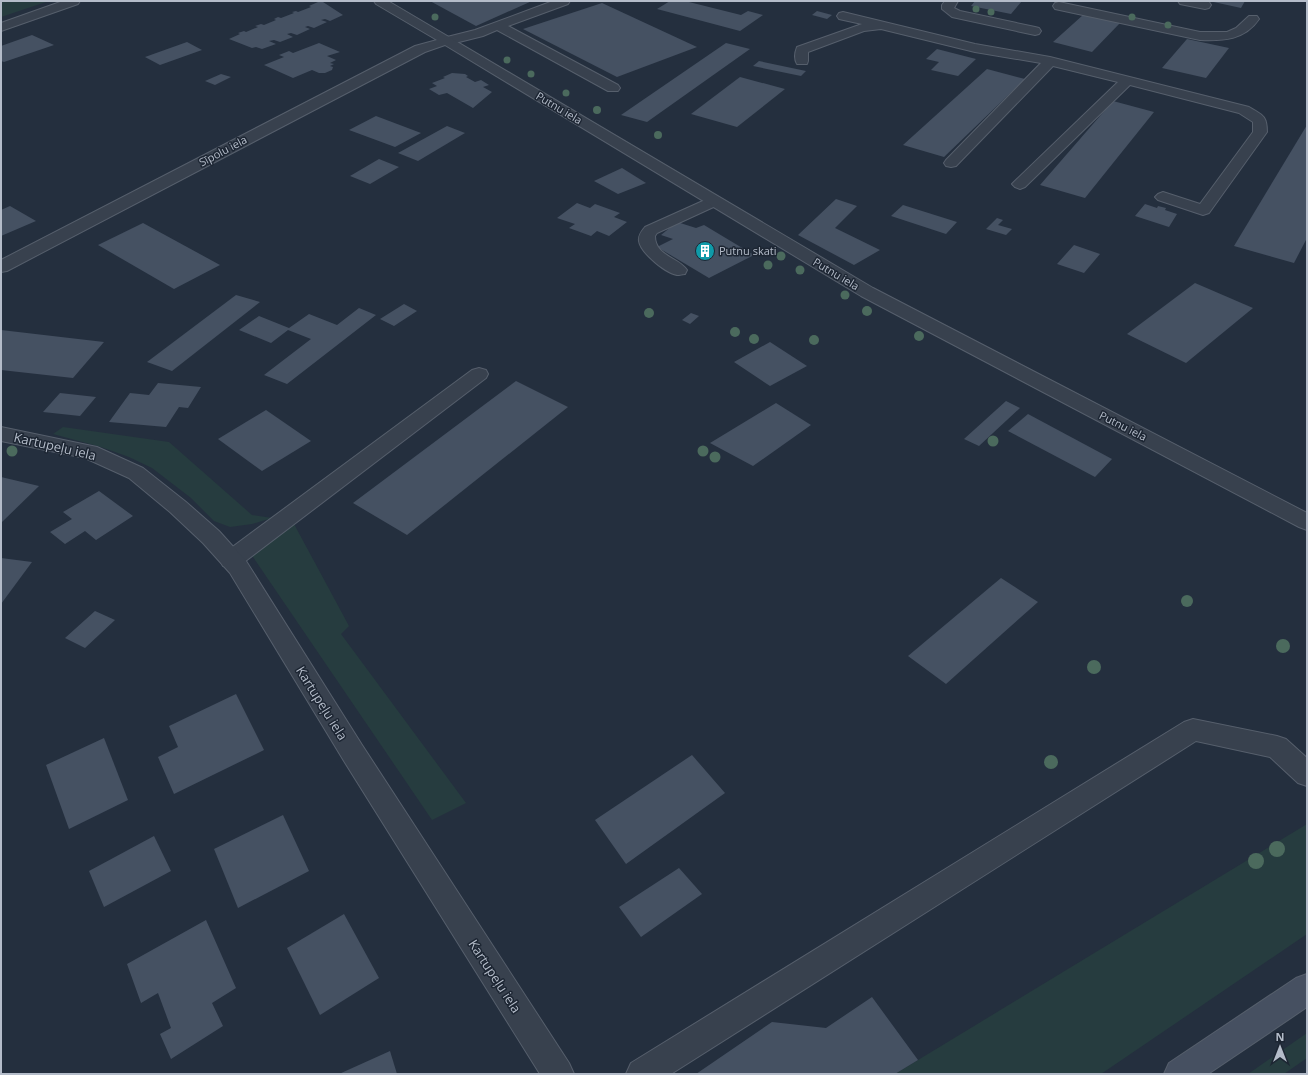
<svg xmlns="http://www.w3.org/2000/svg" width="1308" height="1075" font-family="'Open Sans',sans-serif">
  <style>
    .green { fill: #263c3f }
    .building { fill: #455162 }
    .lines { fill: none; stroke-linecap: round; stroke-linejoin: round }
    .service-casing { stroke: #565f6c; stroke-width: 2 }
    .minor-casing { stroke: #565f6c; stroke-width: 2 }
    .secondary-casing { stroke: #565f6c; stroke-width: 2 }
    .service { fill: #38414e; fill-rule: evenodd }
    .minor { fill: #38414e; fill-rule: evenodd }
    .secondary { fill: #465061; fill-rule: evenodd }
    .tree { fill: #4b6a5d }
    .labels { text-anchor: middle; stroke-width: 3; stroke-linejoin: round; paint-order: stroke }
    .far-street-label { font-size: 11px; fill: #b4bcc9; stroke: #1d2633 }
    .far-poi-label { font-size: 11px; fill: #b4bcc9; stroke: #1d2633; text-anchor: start }
    .street-label { font-size: 13px; fill: #b4bcc9; stroke: #1d2633 }
  </style>
  <rect width="100%" height="100%" fill="#242f3e"/>
  <g class="green">
    <polygon points="1,1 49,1 1,17"/>
    <polygon points="63,427 169,442 252,515 272,518 252,524 230,527 214,521 191,498 152,468 129,457 101,447 53,434"/>
    <polygon points="294,524 349,626 341,634 466,803 432,820 251,554"/>
    <polygon points="1307,824 1307,934 1101,1074 895,1074"/>
    <polygon points="1307,1033 1307,1058 1284,1074 1248,1074"/>
  </g>
  <g class="building">
    <polygon points="430,1 532,1 476,26"/>
    <polygon points="670,1 685,1 741,15 748,11 763,15 740,31 657,9"/>
    <polygon points="975,1 1022,1 1011,14 971,6"/>
    <polygon points="1209,1 1245,1 1241,8"/>
    <polygon points="318,2 323,2 343,15 330,21 325,19 321,20 327,22 314,28 308,26 305,27 310,29 297,35 291,33 287,34 293,37 280,42 274,40 269,41 276,44 262,49 256,47 252,48 229,39 240,34 238,33 244,31 246,32 258,27 255,26 261,24 264,25 276,20 274,19 278,17 281,18 294,13 292,12 296,11 298,12 311,7 309,6"/>
    <polygon points="602,3 697,47 617,77 523,29"/>
    <polygon points="817,11 832,15 827,19 812,15"/>
    <polygon points="1083,15 1120,23 1092,52 1053,42"/>
    <polygon points="32,35 54,45 4,62 1,61 1,46"/>
    <polygon points="1187,39 1229,48 1206,78 1162,68"/>
    <polygon points="187,42 202,50 160,65 145,57"/>
    <polygon points="319,43 340,52 327,56 336,60 330,63 334,64 330,66 333,67 332,70 325,73 319,73 312,70 293,78 264,65 284,57 279,55 289,51 293,53"/>
    <polygon points="726,43 750,49 647,122 621,115"/>
    <polygon points="937,49 976,59 958,76 931,70 939,62 926,59"/>
    <polygon points="759,61 806,71 801,76 753,66"/>
    <polygon points="987,69 1025,79 944,157 903,145"/>
    <polygon points="452,73 465,74 468,76 466,77 475,82 481,80 489,85 483,87 492,92 473,108 447,93 439,95 429,89 437,86 432,83 445,78 443,77"/>
    <polygon points="221,74 231,77 215,85 205,81"/>
    <polygon points="740,77 785,89 737,127 691,114"/>
    <polygon points="1113,101 1154,112 1085,198 1040,185"/>
    <polygon points="376,116 421,133 395,147 349,130"/>
    <polygon points="1307,125 1307,238 1294,263 1234,246"/>
    <polygon points="447,126 465,133 418,161 398,153"/>
    <polygon points="379,159 399,167 370,184 350,176"/>
    <polygon points="622,168 646,183 618,194 594,181"/>
    <polygon points="836,199 857,206 835,228 880,250 854,265 798,235"/>
    <polygon points="577,203 590,208 595,204 620,213 614,217 627,222 609,236 597,231 591,236 569,228 575,224 557,218"/>
    <polygon points="1145,204 1157,208 1158,206 1166,208 1165,210 1177,214 1169,227 1135,216"/>
    <polygon points="903,205 957,222 946,234 891,216"/>
    <polygon points="10,206 36,221 1,236 1,210"/>
    <polygon points="997,218 1003,220 998,225 1012,229 1006,235 986,229"/>
    <polygon points="677,222 696,228 704,225 754,255 709,278 657,247 673,239 661,235"/>
    <polygon points="143,223 220,265 174,289 98,245"/>
    <polygon points="1074,245 1100,254 1084,273 1057,264"/>
    <polygon points="1195,283 1253,308 1186,363 1127,334"/>
    <polygon points="236,295 260,302 172,371 147,362"/>
    <polygon points="404,304 417,311 394,326 380,319"/>
    <polygon points="359,308 376,315 287,384 264,375 311,339 288,330 271,343 239,330 259,316 289,328 309,314 337,325"/>
    <polygon points="691,313 699,316 690,324 682,320"/>
    <polygon points="1,330 104,342 73,378 1,370"/>
    <polygon points="770,342 807,366 770,386 734,362"/>
    <polygon points="516,381 568,407 407,535 353,503"/>
    <polygon points="158,383 201,387 188,408 179,407 166,427 109,422 130,393 149,395"/>
    <polygon points="60,393 96,397 80,416 43,412"/>
    <polygon points="1006,401 1020,408 979,446 964,439"/>
    <polygon points="776,403 811,425 753,466 710,443"/>
    <polygon points="266,410 311,441 262,471 218,439"/>
    <polygon points="1028,414 1112,459 1095,477 1008,431"/>
    <polygon points="1,477 39,486 1,523"/>
    <polygon points="99,491 133,516 96,540 85,531 65,544 50,532 72,519 63,512"/>
    <polygon points="1,558 32,562 1,604"/>
    <polygon points="1001,578 1038,602 946,684 908,656"/>
    <polygon points="95,611 115,620 85,648 65,638"/>
    <polygon points="236,694 264,750 174,794 158,757 178,747 169,726"/>
    <polygon points="104,738 128,800 69,829 46,765"/>
    <polygon points="692,755 725,793 626,864 595,820"/>
    <polygon points="283,815 309,871 238,908 214,849"/>
    <polygon points="154,836 171,871 104,907 89,871"/>
    <polygon points="679,868 702,894 641,937 619,907"/>
    <polygon points="344,914 379,978 320,1015 287,948"/>
    <polygon points="206,920 236,988 212,1003 223,1026 171,1059 160,1034 171,1028 158,993 141,1003 127,964"/>
    <polygon points="872,997 918,1060 895,1074 696,1074 772,1022 826,1028"/>
    <polygon points="390,1051 397,1074 339,1074"/>
  </g>
  <g class="lines">
    <defs>
      <g id="service">
        <polygon points="553,1 570,1 568,4 508,26 618,85 620,88 618,91 608,91 497,30 483,36 447,45 443,44 441,41 443,38 475,30"/>
        <polygon points="945,1 958,1 954,8 960,11 1035,27 1039,28 1041,31 1039,34 1035,35 952,17 942,9 942,5"/>
        <polygon points="1178,1 1209,2 1211,5 1209,8 1205,9 1180,4"/>
        <path d="M1059,2L1200,32H1227L1236,28L1249,16H1257L1259,19C1245,40 1223,41 1200,40L1055,9L1053,6L1055,3Z"/>
        <path d="M843,12L975,44L1050,57L1249,107C1262,115 1267,115 1267,132L1209,213L1203,215L1158,200L1155,197L1158,194L1163,192L1200,204L1253,132V122L1239,113L1130,85L1025,187L1020,189L1015,187L1012,184L1015,181L1118,82L1053,66L956,166L951,167L946,166L944,163L946,160L1041,63L975,52L881,29L864,31L808,52V61L807,64H797C794,59 795,52 797,47L862,24L839,19L837,16L839,13Z"/>
        <path d="M714,196L720,198L722,201L720,204L657,233L655,236C655,256 678,257 687,270L685,274C684,274 679,275 679,275C667,275 640,252 639,241C638,235 642,231 645,227Z"/>
        <polygon points="479,368 486,370 488,374 486,378 239,566 231,568 223,566 220,560 223,554 472,370"/>
        <polygon points="1193,719 1277,736 1286,739 1307,758 1307,786 1298,783 1270,757 1196,741 671,1074 626,1074 631,1063 1184,722"/>
      </g>
      <g id="minor">
        <polygon points="63,1 80,1 78,4 1,31 1,23"/>
        <polygon points="374,1 388,1 873,288 1307,513 1307,530 1299,527 861,296 445,45 425,52 7,271 1,272 1,260 415,46 437,40 376,4"/>
        <polygon points="1,427 97,447 143,468 186,502 219,531 246,561 362,745 569,1063 574,1074 540,1074 344,761 230,573 203,543 170,512 129,478 85,458 1,441"/>
      </g>
      <polygon id="secondary" points="1307,974 1307,1007 1208,1074 1164,1074 1169,1063 1296,978"/>
    </defs>
    <use href="#service" class="service-casing"/>
    <use href="#minor" class="minor-casing"/>
    <use href="#secondary" class="secondary-casing"/>
    <use href="#service" class="service"/>
    <use href="#minor" class="minor"/>
    <use href="#secondary" class="secondary"/>
  </g>
  <g class="tree">
    <circle cx="976" cy="9" r="3.5"/>
    <circle cx="991" cy="12" r="3.5"/>
    <circle cx="435" cy="17" r="3.5"/>
    <circle cx="1132" cy="17" r="3.5"/>
    <circle cx="1168" cy="25" r="3.5"/>
    <circle cx="507" cy="60" r="3.5"/>
    <circle cx="531" cy="74" r="3.5"/>
    <circle cx="566" cy="93" r="3.5"/>
    <circle cx="597" cy="110" r="4"/>
    <circle cx="658" cy="135" r="4"/>
    <circle cx="781" cy="256" r="4.5"/>
    <circle cx="768" cy="265" r="4.5"/>
    <circle cx="800" cy="270" r="4.5"/>
    <circle cx="845" cy="295" r="4.5"/>
    <circle cx="867" cy="311" r="5"/>
    <circle cx="649" cy="313" r="5"/>
    <circle cx="735" cy="332" r="5"/>
    <circle cx="919" cy="336" r="5"/>
    <circle cx="754" cy="339" r="5"/>
    <circle cx="814" cy="340" r="5"/>
    <circle cx="993" cy="441" r="5.5"/>
    <circle cx="12" cy="451" r="5.5"/>
    <circle cx="703" cy="451" r="5.5"/>
    <circle cx="715" cy="457" r="5.5"/>
    <circle cx="1187" cy="601" r="6"/>
    <circle cx="1283" cy="646" r="7"/>
    <circle cx="1094" cy="667" r="7"/>
    <circle cx="1051" cy="762" r="7"/>
    <circle cx="1277" cy="849" r="8"/>
    <circle cx="1256" cy="861" r="8"/>
  </g>
  <defs>
    <symbol id="building-disc" viewBox="-11 -11 22 22"><circle r="9.5" fill="#0f9aa8" stroke="#1d2633"/><path d="M-4-6H4V6H1V3H-1V6H-4ZM-2.5-4.3h1.7v1.8h-1.7ZM.8-4.3h1.7v1.8H.8ZM-2.5-1h1.7V.8h-1.7ZM.8-1h1.7V.8H.8Z" fill="#fff"/></symbol>
  </defs>
  <g fill-rule="evenodd">
    <use href="#building-disc" x="694" y="240" width="22" height="22"/>
  </g>
  <g class="labels">
    <g class="far-street-label">
      <text transform="translate(559 108) rotate(31)" y="4">Putnu iela</text>
      <text transform="translate(223 151) rotate(-28)" y="4">Sīpolu iela</text>
      <text transform="translate(836 274) rotate(31)" y="4">Putnu iela</text>
      <text transform="translate(1123 426) rotate(27)" y="4">Putnu iela</text>
    </g>
    <g class="far-poi-label">
      <text x="719" y="255">Putnu skati</text>
    </g>
    <g class="street-label">
      <text transform="translate(55 446) rotate(13)" y="5">Kartupeļu iela</text>
      <text transform="translate(322 703) rotate(58)" y="5">Kartupeļu iela</text>
      <text transform="translate(495 976) rotate(57)" y="5">Kartupeļu iela</text>
    </g>
  </g>
  <rect width="1308" height="1075" fill="none" stroke="#b4bcc9" stroke-width="4"/>
  <g transform="translate(1280 1047)" stroke="#1d2633" stroke-width="3" paint-order="stroke">
  <path d="M0-3L7 15L0 10L-7 15Z" fill="#b4bcc9"/>
  <text y="-6" font-size="11" font-weight="bold" text-anchor="middle" fill="#b4bcc9">N</text>
  </g>
</svg>
